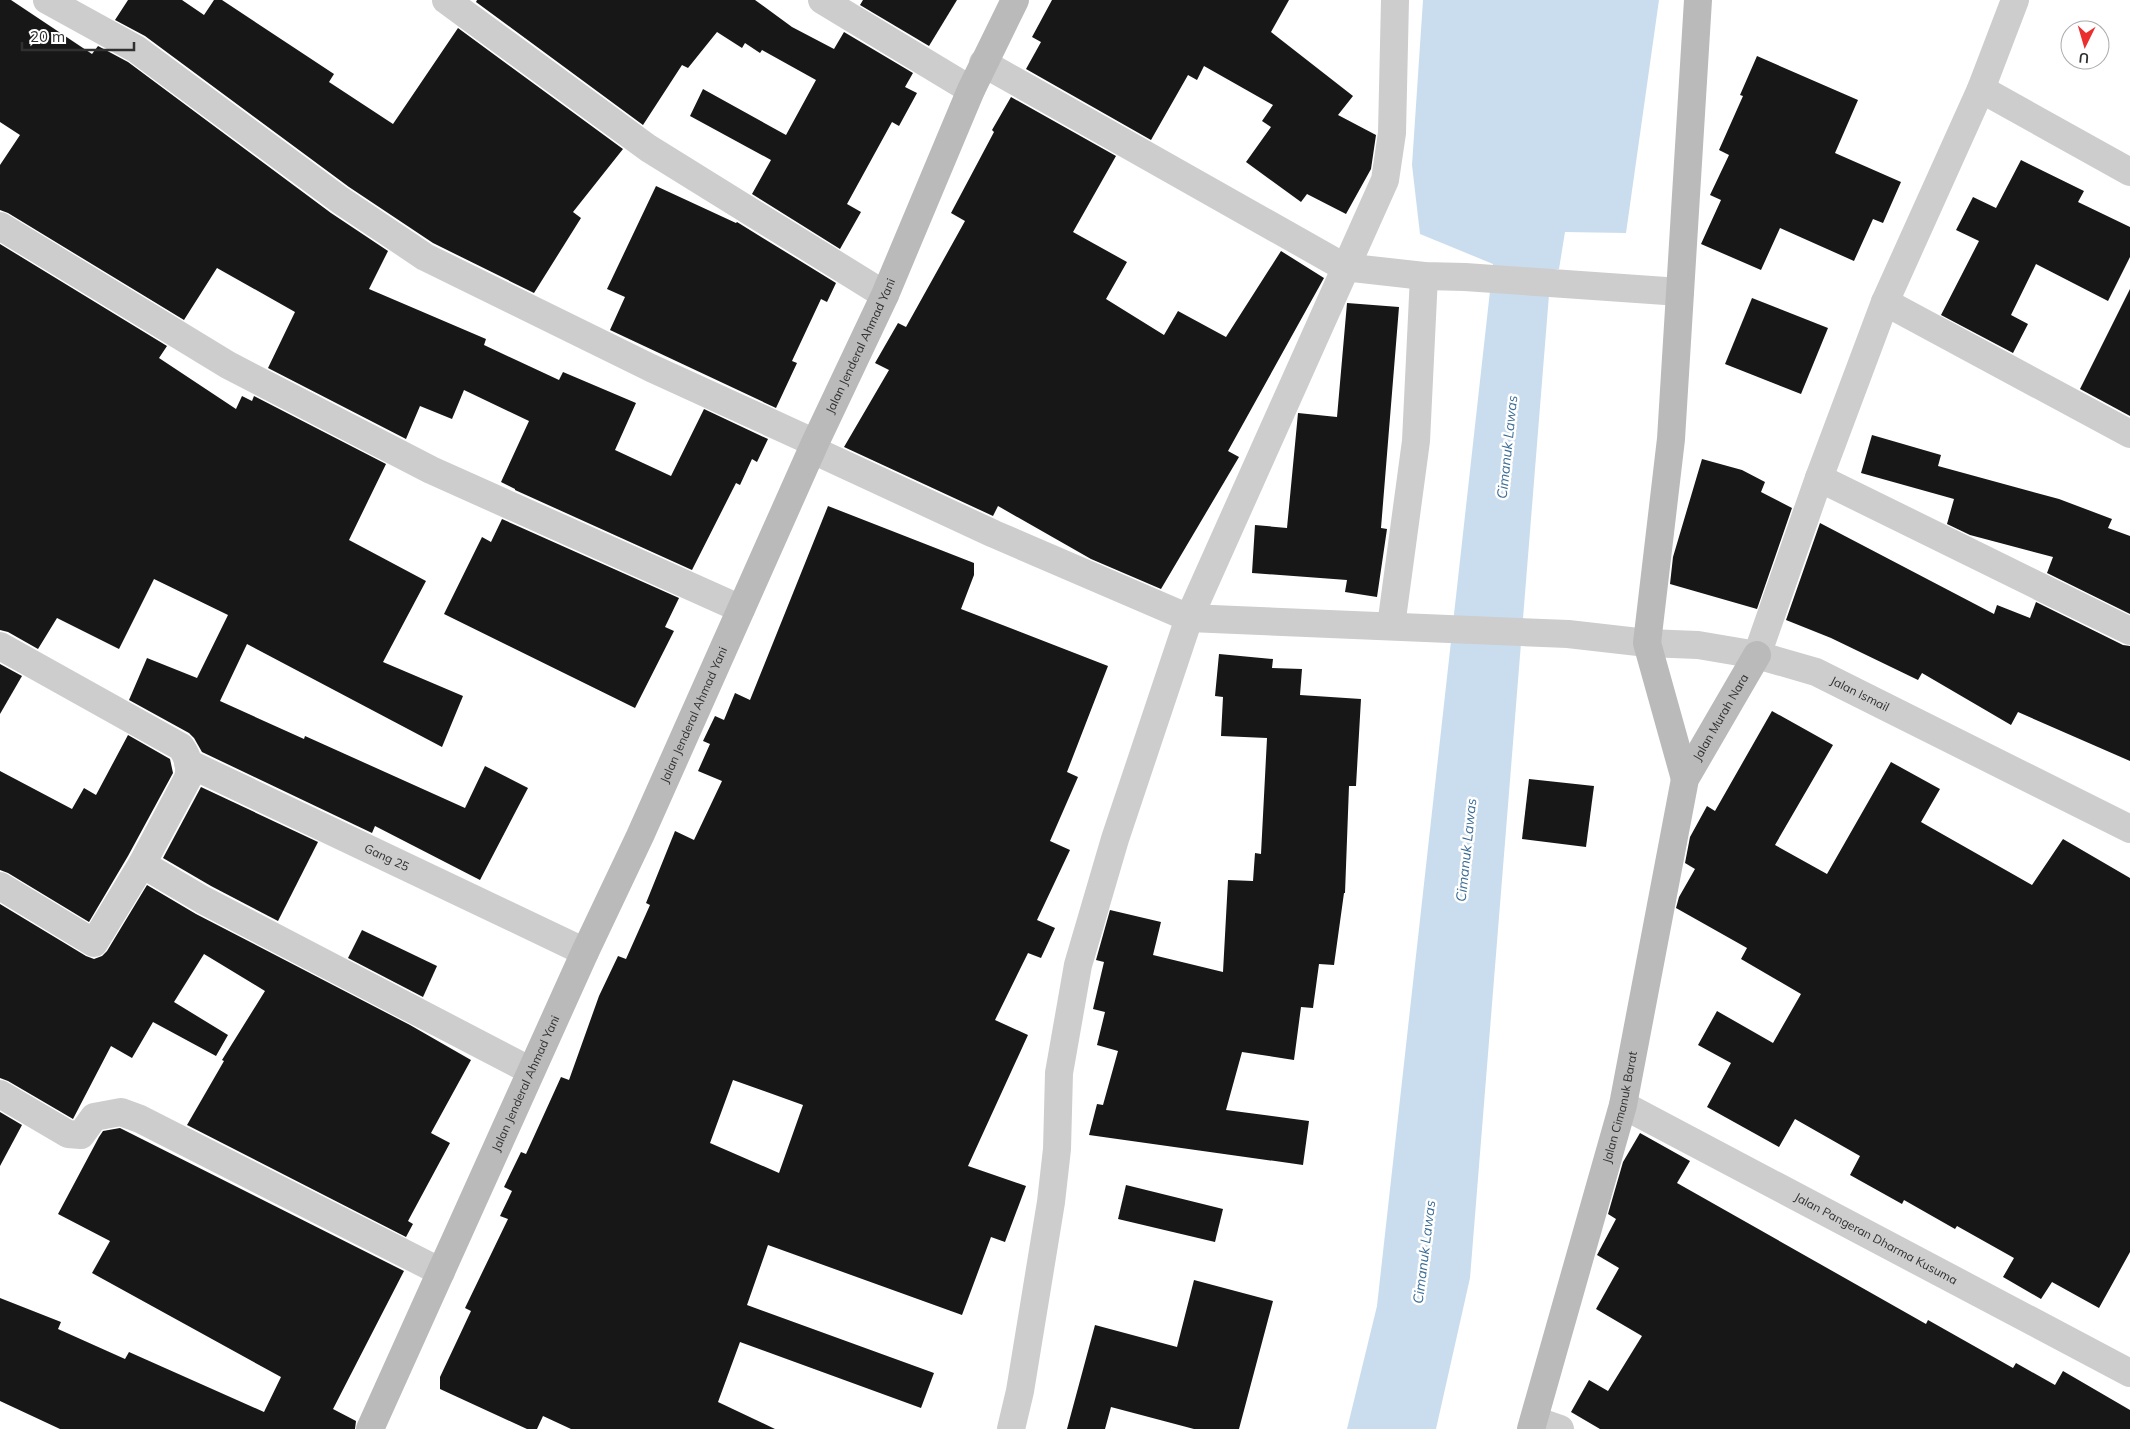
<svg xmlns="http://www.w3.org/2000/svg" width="2130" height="1429" font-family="Mulish,sans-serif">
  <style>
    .water { fill: #caddee }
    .building { fill: #171717; fill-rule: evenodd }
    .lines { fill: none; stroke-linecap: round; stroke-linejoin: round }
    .street { stroke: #cdcdcd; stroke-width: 28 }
    .secondary { stroke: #bababa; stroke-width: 28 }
    .labels { text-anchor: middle; stroke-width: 5; stroke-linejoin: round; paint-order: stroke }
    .street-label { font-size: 12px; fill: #303030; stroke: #fff }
    .water-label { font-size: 14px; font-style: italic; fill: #3b6c96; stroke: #fff }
  </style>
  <rect width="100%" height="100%" fill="#fff"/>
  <polygon class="water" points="1423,0 1659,0 1626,233 1565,232 1559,269 1551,270 1470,1278 1436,1429 1347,1429 1377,1306 1493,264 1420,234 1412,165"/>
  <g class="building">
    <polygon points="0,0 11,0 92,54 98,46 128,62 331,213 388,251 369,289 486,339 484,345 559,380 563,372 636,403 615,450 671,476 704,409 768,439 757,462 752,459 740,485 736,483 692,570 515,490 515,489 501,482 529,421 464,390 452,419 420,406 406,439 268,368 295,312 217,268 184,320 8,213 0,210 0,165 20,135 0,122"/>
    <polygon points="128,0 182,0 204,15 214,0 222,0 334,74 329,82 393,124 458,28 623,149 573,212 581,218 534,293 433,243 349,187 145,36 115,20"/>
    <polygon points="477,0 755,0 792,27 834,49 844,32 913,73 905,87 917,93 899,126 892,122 847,204 861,212 840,249 752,194 771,160 690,116 703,89 786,135 816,80 762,50 760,53 745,43 742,48 717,32 688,68 682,65 643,125 476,2"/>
    <polygon points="863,0 957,0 929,46 860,5"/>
    <polygon points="1052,0 1289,0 1271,32 1353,96 1338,115 1376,135 1371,169 1346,214 1307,194 1301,202 1246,162 1271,127 1262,121 1273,105 1204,66 1197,80 1188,75 1151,140 1026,69 1041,42 1032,37"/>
    <polygon points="1757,56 1858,100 1835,153 1901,182 1883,223 1873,219 1854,261 1780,228 1761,270 1701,244 1721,200 1710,195 1729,155 1719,150 1743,96 1740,95"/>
    <polygon points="1011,97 1116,156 1073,232 1127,262 1106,299 1164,335 1178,311 1226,337 1281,251 1324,278 1228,451 1239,457 1161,589 1091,559 998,506 993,516 844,447 889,370 875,363 898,323 906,327 965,221 951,213 994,132 992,130"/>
    <polygon points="2021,160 2084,191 2078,202 2130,227 2130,257 2108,301 2036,264 2011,315 2028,324 2013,353 1941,315 1979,241 1956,230 1973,197 1996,208"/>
    <polygon points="656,186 736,223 737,222 836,283 827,302 821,299 792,361 797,363 776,408 610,330 625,297 607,289"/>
    <polygon points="0,244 167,346 159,358 236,409 242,396 252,401 254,396 386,464 349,540 426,581 383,662 463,696 442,747 247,644 220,701 304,739 305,736 465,808 485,766 528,788 480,880 375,826 372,833 202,752 194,738 189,733 129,700 147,658 197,678 228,615 154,579 119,649 57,618 38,649 8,632 0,630"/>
    <polygon points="2130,289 2130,416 2080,389"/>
    <polygon points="1752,298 1828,328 1801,394 1725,364"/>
    <polygon points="1347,303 1399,307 1381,528 1387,529 1377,597 1345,592 1347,580 1252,573 1255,525 1287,528 1298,413 1337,417"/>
    <polygon points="1872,435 1941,455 1938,466 2059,499 2112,519 2108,528 2130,536 2130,614 2047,573 2053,557 1970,535 1947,524 1954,499 1861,473"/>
    <polygon points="1702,459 1742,470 1765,482 1761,492 1792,508 1757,609 1670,584 1673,557"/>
    <path d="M828,506L974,563V575L961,609L1108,666L1067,772L1078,777L1050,841L1070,850L1037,920L1055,928L1041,958L1028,953L995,1020L1028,1035L968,1166L1026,1186L1005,1242L991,1237L962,1315L768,1245L747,1305L934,1373L921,1408L740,1342L718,1402L775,1429H571L543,1416L537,1429H527L440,1389V1377L471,1311L465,1308L508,1219L500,1216L512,1191L504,1187L521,1152L526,1154L561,1077L569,1080L599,996L618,956L626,959L650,905L646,903L675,831L694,840L722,781L698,771L710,744L703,741L715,716L724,720L735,693L750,700ZM733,1080L803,1105L779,1173L710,1143Z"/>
    <polygon points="502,519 679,598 665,627 674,631 635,708 444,614 482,537 491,542"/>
    <polygon points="1820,523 1994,614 1997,605 2030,618 2036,602 2123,645 2130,646 2130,761 2018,712 2011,725 1922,673 1918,680 1831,638 1786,620"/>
    <polygon points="1219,654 1273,659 1272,668 1302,669 1300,695 1361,699 1356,786 1349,786 1345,893 1344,893 1334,965 1319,964 1313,1008 1301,1007 1294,1060 1242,1052 1226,1110 1309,1121 1303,1165 1089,1135 1097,1104 1103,1105 1118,1051 1097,1045 1105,1012 1093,1009 1104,962 1096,960 1110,910 1161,922 1153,955 1223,972 1228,880 1253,881 1255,853 1261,854 1267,738 1221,736 1223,697 1215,696"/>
    <polygon points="0,664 22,676 0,714"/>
    <polygon points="1772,711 1833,745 1775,845 1827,874 1891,762 1940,789 1921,822 2032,885 2063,839 2130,878 2130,1252 2099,1308 2052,1282 2041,1299 2003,1277 2014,1258 1957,1226 1955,1229 1904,1200 1902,1204 1850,1175 1860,1156 1795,1119 1779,1147 1707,1107 1731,1063 1698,1045 1717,1011 1773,1043 1801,994 1741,959 1747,948 1676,908 1679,897 1695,869 1685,863 1690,837 1707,806 1715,811"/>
    <polygon points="128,735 170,759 173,773 128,856 89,922 8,873 0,870 0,771 72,809 84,788 96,795"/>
    <polygon points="1529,779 1594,786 1586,847 1522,839"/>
    <polygon points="201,787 318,842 278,921 211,886 163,858"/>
    <polygon points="147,885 196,914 410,1025 471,1060 431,1133 450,1143 408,1221 413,1224 406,1237 187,1125 224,1061 222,1060 265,991 204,954 174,1002 228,1035 216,1056 153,1022 132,1058 111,1046 73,1119 8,1081 0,1078 0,904 86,956 94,959 102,956 107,951"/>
    <polygon points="362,930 437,966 423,997 348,958"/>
    <polygon points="0,1112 22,1125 0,1166"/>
    <polygon points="120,1128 404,1271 333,1409 356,1421 355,1429 60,1429 0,1401 0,1298 61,1322 58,1329 125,1359 129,1352 264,1412 281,1377 92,1273 110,1241 58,1214 99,1137 103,1131"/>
    <polygon points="1640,1133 1690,1161 1677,1183 1926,1324 1928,1320 2013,1368 2016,1363 2055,1385 2063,1371 2130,1410 2130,1429 1600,1429 1571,1412 1589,1380 1608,1391 1642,1336 1596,1309 1619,1268 1597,1255 1616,1219 1608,1214 1623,1162"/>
    <polygon points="1126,1185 1223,1209 1215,1242 1118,1219"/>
    <polygon points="1194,1280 1273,1301 1239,1429 1194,1429 1111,1407 1105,1429 1067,1429 1095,1325 1177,1347"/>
  </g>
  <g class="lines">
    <g class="street">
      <polyline points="47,0 136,49 340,200 425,257 651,368 815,443"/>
      <polyline points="446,0 648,148 885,295"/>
      <polyline points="822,0 971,90"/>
      <polyline points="983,63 1344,267 1424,276 1465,277 1680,292"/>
      <polyline points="1981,89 2130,172"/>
      <polyline points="0,226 228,365 431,470 741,609"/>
      <polyline points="1885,302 2130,434"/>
      <path id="s1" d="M813,450L994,534L1189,618L1568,634L1647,643L1698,645L1757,655L1816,672L2130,829"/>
      <polyline points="1819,478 2130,631"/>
      <polyline points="1391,626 1416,441 1424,276"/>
      <path d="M0,646L181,747C188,757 191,766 188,778L142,864L94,943L0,886"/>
      <polyline points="1757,655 1819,478 1885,302 1981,89 2015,0"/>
      <path id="s2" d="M188,763L585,952"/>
      <polyline points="142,864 203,900 531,1071"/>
      <polyline points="0,1094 68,1134 81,1135 94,1117 121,1112 140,1119 441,1272"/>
      <path id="s3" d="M1623,1105L2130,1373"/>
      <polyline points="1534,1420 1560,1429"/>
      <polyline points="1011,1429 1020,1391 1051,1202 1057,1149 1059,1073 1078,965 1115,839 1189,618 1385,180 1392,133 1395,0"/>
    </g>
    <g class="secondary">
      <polyline points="1685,779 1647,643 1671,439 1698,0"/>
      <path id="s4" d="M370,1429L585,952L640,836L815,443L885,295L971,90L1015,0"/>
      <path id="s5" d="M1531,1429L1623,1105L1685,779L1757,655"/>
    </g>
  </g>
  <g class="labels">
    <g class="street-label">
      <text dy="4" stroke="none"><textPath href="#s4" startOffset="1189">Jalan Jenderal Ahmad Yani</textPath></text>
      <text dy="4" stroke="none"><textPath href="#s1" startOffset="1092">Jalan Ismail</textPath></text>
      <text dy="4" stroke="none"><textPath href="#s4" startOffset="784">Jalan Jenderal Ahmad Yani</textPath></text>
      <text dy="4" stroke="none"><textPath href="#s5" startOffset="740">Jalan Murah Nara</textPath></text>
      <text dy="4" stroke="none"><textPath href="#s2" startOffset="220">Gang 25</textPath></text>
      <text dy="4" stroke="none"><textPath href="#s4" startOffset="379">Jalan Jenderal Ahmad Yani</textPath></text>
      <text dy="4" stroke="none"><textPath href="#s5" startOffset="334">Jalan Cimanuk Barat</textPath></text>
      <text dy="4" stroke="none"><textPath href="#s3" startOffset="286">Jalan Pangeran Dharma Kusuma</textPath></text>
    </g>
    <g class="water-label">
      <text transform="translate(1507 447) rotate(-84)" y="5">Cimanuk Lawas</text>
      <text transform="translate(1466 850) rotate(-84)" y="5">Cimanuk Lawas</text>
      <text transform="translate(1424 1252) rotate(-83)" y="5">Cimanuk Lawas</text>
    </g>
  </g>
  <g transform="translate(2085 45) rotate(185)"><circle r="24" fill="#ffffff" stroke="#acacac"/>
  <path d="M0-4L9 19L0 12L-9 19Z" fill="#eb2e2e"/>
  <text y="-8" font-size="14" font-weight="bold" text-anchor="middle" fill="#303030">U</text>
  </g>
  <path d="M22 42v8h112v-8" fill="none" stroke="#303030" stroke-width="2.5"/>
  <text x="30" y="42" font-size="15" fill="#303030" stroke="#ffffff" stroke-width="4" paint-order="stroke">20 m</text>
</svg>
